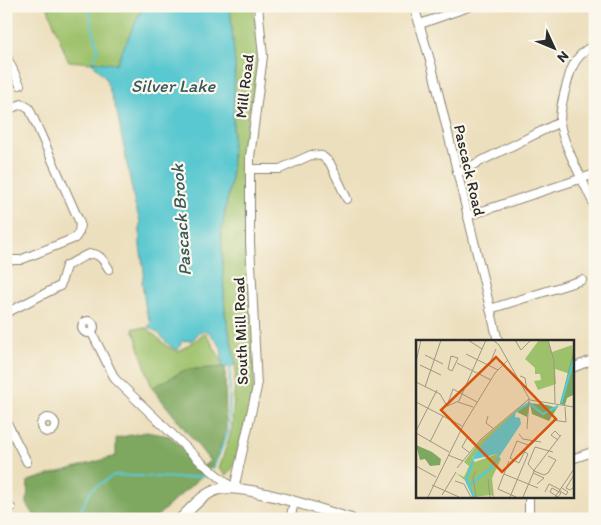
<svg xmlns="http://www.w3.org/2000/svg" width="601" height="525" font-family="Itim,sans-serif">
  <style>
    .green { fill: #9dc16b; stroke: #64764b }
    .forest { fill: #7ea75f; stroke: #546945 }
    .water { fill: #5ac8d0; stroke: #427a7e }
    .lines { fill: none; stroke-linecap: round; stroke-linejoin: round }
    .stream { stroke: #5ac8d0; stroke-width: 2 }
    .minor-casing { stroke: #8c8574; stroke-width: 10 }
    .major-casing { stroke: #8c8574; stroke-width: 12 }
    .minor { stroke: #fff; stroke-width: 8 }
    .major { stroke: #fff; stroke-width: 10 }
    .labels { text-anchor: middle; stroke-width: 4.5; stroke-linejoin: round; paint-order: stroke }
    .street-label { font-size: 16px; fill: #2b2b2b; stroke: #fbf7ec }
    .water-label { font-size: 18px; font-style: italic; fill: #395a5d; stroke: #fbf7ec }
    .inset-river { fill: none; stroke: #5ac8d0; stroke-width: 2.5 }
    .inset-road { fill: none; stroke: #9f9783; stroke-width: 1 }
    .view { fill: #d5540f; fill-opacity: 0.15; stroke: #d5540f; stroke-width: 2.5 }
    .inset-edge { fill: none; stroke: #2b2b2b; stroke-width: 2.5 }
  </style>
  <rect width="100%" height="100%" fill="#fbf7ec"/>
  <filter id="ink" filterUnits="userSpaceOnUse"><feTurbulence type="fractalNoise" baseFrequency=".02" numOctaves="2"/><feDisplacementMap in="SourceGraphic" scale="10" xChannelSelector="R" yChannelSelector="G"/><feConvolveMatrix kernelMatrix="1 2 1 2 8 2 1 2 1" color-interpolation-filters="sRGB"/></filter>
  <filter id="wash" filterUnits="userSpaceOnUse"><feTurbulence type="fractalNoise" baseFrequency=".0096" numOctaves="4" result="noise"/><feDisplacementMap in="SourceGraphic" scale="20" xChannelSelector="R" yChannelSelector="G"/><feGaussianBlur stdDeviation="1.12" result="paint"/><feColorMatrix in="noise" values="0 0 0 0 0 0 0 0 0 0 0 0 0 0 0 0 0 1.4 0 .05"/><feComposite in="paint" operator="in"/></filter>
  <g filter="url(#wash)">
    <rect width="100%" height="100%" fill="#ecdfbd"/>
    <g class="green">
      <polygon points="47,6 143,6 116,65 68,61"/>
      <path d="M230,6H253C255,26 259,46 257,66C256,91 246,116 245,141C240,220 254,300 254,379C254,397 242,467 226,475L219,469L232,429L236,365L225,313L221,233L231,180L235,65Z"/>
      <polygon points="133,328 147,328 168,347 178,352 206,333 225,367 185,370 152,388"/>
    </g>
    <polygon class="forest" points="225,367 226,430 215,464 154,519 37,519 27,504 28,481 116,456 116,438 146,432 170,436 202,467 210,461 152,388 185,370"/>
    <path class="water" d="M143,6H230L235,65L231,180L221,233L225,313L236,365L223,368L221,347L208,331L199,332L193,340L182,341L178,350C164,346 165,334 148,327L151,323L146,311L142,282L144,271L140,246V221L135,205L117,112L105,77L91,61L116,64Z"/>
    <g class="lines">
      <g class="stream">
        <polyline points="88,6 98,52 91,61"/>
        <polyline points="213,469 229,431 230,365"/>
        <polyline points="76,519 91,490 114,475 179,478 206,476 210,473"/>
      </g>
    </g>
  </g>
  <g filter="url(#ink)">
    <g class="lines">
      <defs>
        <g id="minor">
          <polyline points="414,6 432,67 498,341"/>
          <polyline points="420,24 471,6"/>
          <path d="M595,45C579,52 572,64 568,80C564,94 560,107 560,122C561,141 586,186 595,207"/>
          <polyline points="6,55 20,85"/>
          <polyline points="6,110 22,104 29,108 80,223 79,232 75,238 20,260 11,260 6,256"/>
          <polyline points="250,169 280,169 311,155 322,156 330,163 347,199"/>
          <polyline points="457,173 560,122"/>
          <polyline points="467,216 595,174"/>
          <polyline points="490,309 582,280"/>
          <path d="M6,313L60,286L66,266C88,255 95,244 109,269"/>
          <circle cx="88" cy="327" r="6"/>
          <polyline points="92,333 115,379 201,462 234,489 257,387 250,243 250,157 263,56 258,6"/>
          <polyline points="572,368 595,359"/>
          <circle cx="48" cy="425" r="7"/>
          <polyline points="6,421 27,462"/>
          <polyline points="572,459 595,451"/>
          <polyline points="6,512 11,508"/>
          <polyline points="290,519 294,503"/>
          <polyline points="529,519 529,496"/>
        </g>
        <path id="major" d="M180,519C191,509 202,495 216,490C240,481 323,511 351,519"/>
      </defs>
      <use href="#minor" class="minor-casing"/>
      <use href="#major" class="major-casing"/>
      <use href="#minor" class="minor"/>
      <use href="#major" class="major"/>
    </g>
  </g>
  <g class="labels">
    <g class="street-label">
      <text transform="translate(244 86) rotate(-83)" y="6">Mill Road</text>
      <text transform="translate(470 170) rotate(77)" y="6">Pascack Road</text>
      <text transform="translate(240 331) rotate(-92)" y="6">South Mill Road</text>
    </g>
    <g class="water-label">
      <text x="173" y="92">Silver Lake</text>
      <text transform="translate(181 220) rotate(-94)" y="6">Pascack Brook</text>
    </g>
  </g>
  <g transform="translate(416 340)">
    <rect width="158" height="158" fill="#ecdfbd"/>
    <path d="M123,0H132L136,12L156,5L157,12L154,34L139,29L140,44L122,50L118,41L125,40L124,34H119V28L109,19ZM111,61L56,118L59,122L81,114L85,119L76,138L78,157L75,155L57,157L50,141L40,133L48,137L53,126L48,122L64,101Z" fill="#9dc16b"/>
    <path d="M157,12V55L151,58L149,65L144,64ZM112,63L131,65L141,68L133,81L116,74L114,64L111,77L101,72ZM0,105L16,112L25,119L24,125L14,126L9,119L4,120Z" fill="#7ea75f"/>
    <path d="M100,71L99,77L104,78L105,84L83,117L81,114L55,120L69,101Z" fill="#5ac8d0"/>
    <path class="inset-river" d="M145,63L158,19M101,71L113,63L127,74L142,66M57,121L50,140L58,157M52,146L74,129L83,117"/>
    <path class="inset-road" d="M52,0L66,9M77,0L83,5L114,60L158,67M99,0L105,10L115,0M132,0L138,21L139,63M50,14L82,30M9,15L27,24M35,16L42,18L36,31L32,29ZM0,22L5,0M41,23L75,40M4,25L25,35M73,25L80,9M104,36L109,38L111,50M0,42L24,54L31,66M9,47L25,0M0,62L46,86M42,62L57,67M31,66L43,61L70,0M31,66L37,49L61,62M72,76L70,83L78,89M137,80L150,82L149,67M0,91L21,50M0,93L33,112M103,94L107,99L125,102M51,98L46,107L54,113M142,100L135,95L139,91L144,96M101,101L112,105L103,123L94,118ZM14,102L27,76M32,115L47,121M93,121L82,149L100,157M0,126L20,137M41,128L65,99L113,59L111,89M60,131L57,137L60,157M118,131L112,124L119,107L137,112M118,131L128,135L132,133L140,120L132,116M117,133L128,138L121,144M88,134L122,148M158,135L150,148L154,150L158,147M72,139L74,157M39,141L48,144L55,157M16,145L43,157M144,151L150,155L152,152L146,148M129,152L133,144L145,150M26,155L40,132M12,157L48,84L79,33L92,20M94,157L112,114L109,112M107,157L119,129L145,95M139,157L158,129M142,157L145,153L136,148L134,152L142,157"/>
    <path class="view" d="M80,17L140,79L86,132L25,70Z"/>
    <rect width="158" height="158" class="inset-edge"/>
  </g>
  <rect width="601" height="525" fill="none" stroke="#fbf7ec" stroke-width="25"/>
  <g transform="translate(554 48) rotate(134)" stroke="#fbf7ec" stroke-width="4" paint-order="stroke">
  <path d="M0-4L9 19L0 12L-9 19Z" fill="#2b2b2b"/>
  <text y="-8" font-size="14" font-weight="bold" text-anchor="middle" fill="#2b2b2b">N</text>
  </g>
</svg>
